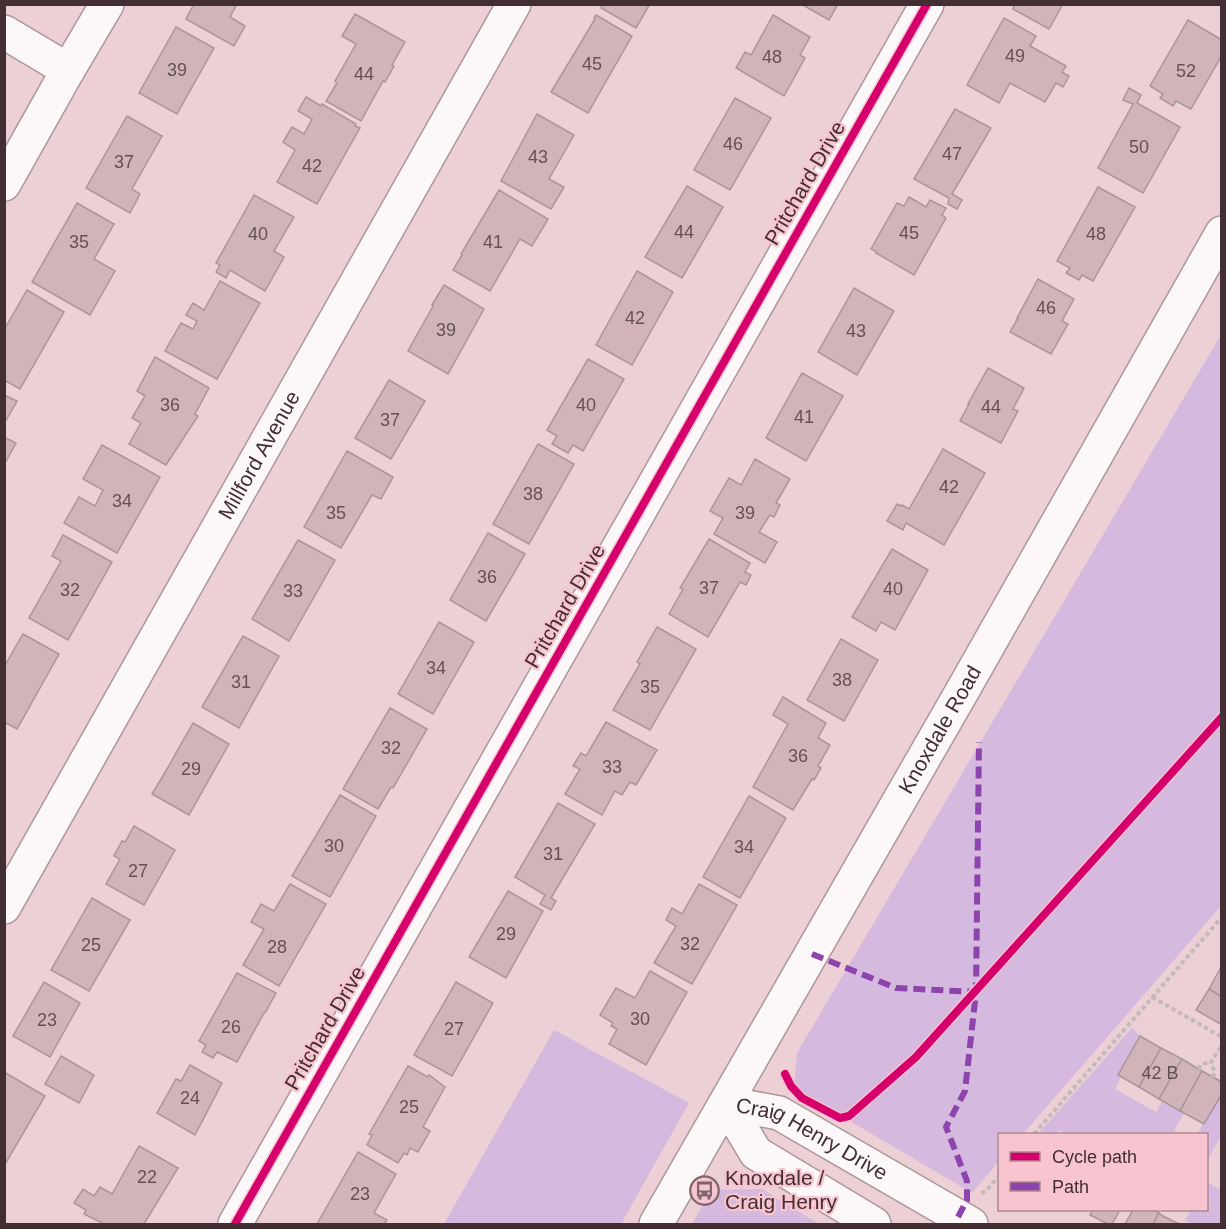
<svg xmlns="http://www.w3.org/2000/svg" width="1226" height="1229" font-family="Arial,sans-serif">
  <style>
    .green { fill: #d5b9de }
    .building { fill: #d0b4ba; stroke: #aa959a; stroke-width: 1.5 }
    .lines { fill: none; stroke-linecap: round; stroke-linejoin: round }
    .street-casing { stroke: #ac979c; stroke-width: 36 }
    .secondary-casing { stroke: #ac979c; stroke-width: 36 }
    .path { stroke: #c5b9bc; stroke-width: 4; stroke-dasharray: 4.5 3; stroke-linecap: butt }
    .street { stroke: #fcf8f9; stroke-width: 33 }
    .secondary { stroke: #fcf8f9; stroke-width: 33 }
    .quiet { stroke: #8e44ad; stroke-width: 6; stroke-dasharray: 12 6; stroke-linecap: butt }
    .cycleway-casing { stroke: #f8c4cf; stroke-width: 11 }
    .cycleway { stroke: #d6006c; stroke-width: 8 }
    .labels { text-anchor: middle; stroke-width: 4.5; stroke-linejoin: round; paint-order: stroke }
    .number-label { font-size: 18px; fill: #665055 }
    .street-label { font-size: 21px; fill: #432f33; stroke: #f8c4cf }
    .poi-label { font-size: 21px; fill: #432f33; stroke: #f8c4cf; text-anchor: start }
  </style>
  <rect width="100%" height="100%" fill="#ecd0d6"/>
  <g class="green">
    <polygon points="1221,335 1221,906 1023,1134 1000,1134 999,1161 972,1193 794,1088 797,1053"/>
    <polygon points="1132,1028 1140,1036 1118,1075 1121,1077 1115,1089 1156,1112 1162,1101 1184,1113 1174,1131 1180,1134 1067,1134 1059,1130 1056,1134 1038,1134"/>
    <polygon points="554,1030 689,1103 621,1224 444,1224"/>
    <polygon points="1221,1094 1221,1135 1207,1162 1206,1134 1197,1134"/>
    <polygon points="1207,1182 1221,1190 1221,1224 1192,1224 1185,1220 1191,1210 1206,1210"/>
    <polygon points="762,1189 819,1224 692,1224 711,1190"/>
  </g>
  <g class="building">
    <polygon points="194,4 237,4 230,17 245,26 234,46 186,19"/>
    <polygon points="603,4 650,4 636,28 601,8"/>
    <polygon points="801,4 838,4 829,20"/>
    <polygon points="1015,4 1063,4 1049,29 1013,9"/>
    <polygon points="355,14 405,42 392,65 394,66 385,82 383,81 361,121 326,101 337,83 335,81 356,44 342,36"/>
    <polygon points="596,15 632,36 588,113 551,92 595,19 594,18"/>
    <polygon points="773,15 810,37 800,55 805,58 784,96 736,68 745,52 751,55"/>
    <polygon points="1004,18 1036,36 1030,46 1066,66 1062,72 1069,76 1063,87 1056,83 1045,102 1010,83 999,103 967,85"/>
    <polygon points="1188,20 1222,40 1222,55 1191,109 1176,101 1173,106 1160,98 1163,94 1150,86"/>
    <polygon points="176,27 214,48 177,114 139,93"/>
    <polygon points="1129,88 1141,95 1137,103 1180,127 1143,193 1098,168 1133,104 1123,100"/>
    <polygon points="306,97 321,106 322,104 356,124 355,126 360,128 317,204 277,182 295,150 283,142 292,127 304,134 312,119 298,111"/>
    <polygon points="735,98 771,118 730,190 694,170"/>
    <polygon points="955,109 991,128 952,194 962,200 957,209 948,204 949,198 914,179"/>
    <polygon points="537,114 574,135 549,179 564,187 551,209 501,181"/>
    <polygon points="127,116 162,136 132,189 140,194 130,213 86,188"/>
    <polygon points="687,186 723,207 682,278 645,257"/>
    <polygon points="1098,187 1135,207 1093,281 1082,275 1079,280 1066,273 1070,268 1057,261"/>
    <polygon points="499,190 548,219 532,246 520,239 490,291 453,270 462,255 461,254"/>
    <polygon points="254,195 294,217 274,251 284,257 265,291 230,270 226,278 216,272 220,265 216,263"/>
    <polygon points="909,197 926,207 930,200 946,208 942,215 946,218 914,275 876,253 877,252 871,249 897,203 904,206"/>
    <polygon points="77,203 114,224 94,259 115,271 90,315 32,282"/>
    <polygon points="637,271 673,292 632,365 596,345"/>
    <polygon points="1038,279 1074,299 1062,321 1068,324 1051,354 1010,332 1018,318 1017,318"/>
    <polygon points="220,281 260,303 217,379 165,351 181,323 193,329 197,321 186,315 193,303 204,310"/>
    <polygon points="444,285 484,309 448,374 408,351 433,306 432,305"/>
    <polygon points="854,288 894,311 857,375 818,352"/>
    <polygon points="27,290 64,312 20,389 4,380 4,330"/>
    <polygon points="155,357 209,388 195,414 198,416 166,465 129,444 141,423 132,418 145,396 137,391"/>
    <polygon points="588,359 624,379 583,451 573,445 568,453 552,444 557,436 547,430"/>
    <polygon points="988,368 1024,388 1013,409 1018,411 1001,443 960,421 969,404 968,404"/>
    <polygon points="802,373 843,396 806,461 766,438"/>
    <polygon points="389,380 425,401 391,459 355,438"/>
    <polygon points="4,395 17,401 4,424"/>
    <polygon points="4,437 16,443 4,465"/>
    <polygon points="538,444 574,464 529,544 493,524"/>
    <polygon points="102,445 160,477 117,553 64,523 79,497 95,506 103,490 83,479"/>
    <polygon points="943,449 985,473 944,545 906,523 903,530 887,521 897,504 901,506 902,505 909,509"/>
    <polygon points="347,451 393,477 381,499 372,495 341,548 304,527"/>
    <polygon points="755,459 790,479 776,503 780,505 774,517 770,515 759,532 777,542 765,563 714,534 723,518 710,511 729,478 741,485"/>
    <polygon points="488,533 525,554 486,621 450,600"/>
    <polygon points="63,535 112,562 68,640 29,618 61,561 52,556"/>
    <polygon points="709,539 750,563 745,572 751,575 746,585 740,582 708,637 669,614 683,589 680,588"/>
    <polygon points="298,540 335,560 289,641 252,619"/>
    <polygon points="892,549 928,570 895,630 881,622 876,631 852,617"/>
    <polygon points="439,622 474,642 433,714 398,694"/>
    <polygon points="657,627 696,649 650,730 613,710 640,664 637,662"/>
    <polygon points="23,634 59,654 17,729 4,722 4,667"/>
    <polygon points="243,636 279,656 239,728 202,707"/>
    <polygon points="841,639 878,660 844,721 807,700"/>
    <polygon points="783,697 826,723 818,738 830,745 818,766 821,768 814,780 812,779 793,810 753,787 788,724 773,715"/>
    <polygon points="390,708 427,729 393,788 391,787 378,809 343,789"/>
    <polygon points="606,722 657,750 636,785 630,782 622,795 615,791 602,815 565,794 580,769 573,766 581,753 586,756"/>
    <polygon points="193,723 229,744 189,815 152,794 167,769"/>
    <polygon points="340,795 376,816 330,897 292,876"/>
    <polygon points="749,796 786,818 740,898 703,877"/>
    <polygon points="558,803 595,824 551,898 556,901 551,910 540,904 545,895 515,877"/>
    <polygon points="134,826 175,850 144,905 106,884 120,859 114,856 122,841 125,842"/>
    <polygon points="290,884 326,904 279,986 243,965 264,929 251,922 261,904 274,911"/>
    <polygon points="699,884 737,905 692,984 654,963 676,926 666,920 672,908 682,914"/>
    <polygon points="508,891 543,911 506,978 469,957"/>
    <polygon points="92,898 130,920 89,991 51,970"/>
    <polygon points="1220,969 1222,970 1222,997 1209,989"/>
    <polygon points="650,971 687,992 646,1065 609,1044 617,1029 611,1026 613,1023 600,1015 616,988 635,998"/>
    <polygon points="237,973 276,993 265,1013 264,1013 237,1062 217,1052 213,1058 202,1052 206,1045 199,1041"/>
    <polygon points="44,982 80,1003 50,1057 13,1036"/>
    <polygon points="456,982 493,1003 452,1076 414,1055"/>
    <polygon points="1209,989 1222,997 1222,1025 1196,1010"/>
    <polygon points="1140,1036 1161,1048 1139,1087 1118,1075"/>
    <polygon points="1161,1048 1182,1059 1159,1099 1139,1087"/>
    <polygon points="61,1056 94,1075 79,1103 45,1084"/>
    <polygon points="1182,1059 1202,1071 1180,1111 1159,1099"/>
    <polygon points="190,1065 222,1083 195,1135 157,1113 176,1079 181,1081"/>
    <polygon points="408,1066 428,1077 429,1075 445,1087 423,1127 430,1131 418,1152 410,1148 407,1155 404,1153 398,1163 367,1145 372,1135 369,1134"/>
    <polygon points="1202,1071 1222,1082 1222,1094 1204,1124 1180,1111"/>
    <polygon points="4,1072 45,1096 4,1166"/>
    <polygon points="139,1146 178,1168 144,1224 104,1224 84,1214 86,1210 74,1203 83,1189 94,1196 100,1187 112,1194"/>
    <polygon points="358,1152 396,1174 374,1213 387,1220 384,1224 317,1224"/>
    <polygon points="1093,1210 1120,1210 1112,1224 1108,1224 1090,1215"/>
    <polygon points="1133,1210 1152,1210 1159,1213 1153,1224 1125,1224"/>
    <polygon points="1159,1213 1163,1216 1179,1224 1153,1224"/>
  </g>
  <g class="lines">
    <defs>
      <g id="street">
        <polyline points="4,32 68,70"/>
        <path id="s1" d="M4,907L514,4"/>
        <polyline points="235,1224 927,4"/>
      </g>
      <g id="secondary">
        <polyline points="4,184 68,70 107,4"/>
        <path id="s2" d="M726,1103L779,1113L971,1224"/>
        <polyline points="726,1103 756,1153 874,1224"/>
        <path id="s3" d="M656,1224L964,688L1222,233"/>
      </g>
    </defs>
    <use href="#street" class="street-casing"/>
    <use href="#secondary" class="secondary-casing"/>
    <g class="path">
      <polyline points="1152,997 1222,1037"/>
      <polyline points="1198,1069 1202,1064 1211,1062"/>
      <polyline points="1212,1077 1215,1073 1211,1062 1222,1045"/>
      <polyline points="1034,1134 1222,917"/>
      <polyline points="981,1193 986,1191 1000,1175"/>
    </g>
    <use href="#street" class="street"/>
    <use href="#secondary" class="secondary"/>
    <g class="quiet">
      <polyline points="812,954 896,988 976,992"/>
      <polyline points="958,1217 967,1200 967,1181 946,1127 965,1091 976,992 979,742"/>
    </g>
    <defs>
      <g id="cycleway">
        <polyline points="785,1074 791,1086 802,1098 840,1118 849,1116 916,1057 1222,717"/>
        <polyline points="235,1224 927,4"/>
      </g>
    </defs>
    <use href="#cycleway" class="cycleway-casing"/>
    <use href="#cycleway" class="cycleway"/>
  </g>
  <defs>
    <symbol id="bus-ring" viewBox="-11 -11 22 22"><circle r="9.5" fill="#f8c4cf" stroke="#7e676c" stroke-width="1.5"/><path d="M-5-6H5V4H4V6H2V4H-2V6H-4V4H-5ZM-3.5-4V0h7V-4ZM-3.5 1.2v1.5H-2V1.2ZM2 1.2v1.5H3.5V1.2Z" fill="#7e676c"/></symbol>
  </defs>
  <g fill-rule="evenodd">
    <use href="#bus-ring" x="688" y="1174" width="33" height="33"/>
  </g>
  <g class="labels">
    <g class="number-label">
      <text x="1015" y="62">49</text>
      <text x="772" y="63">48</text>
      <text x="592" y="70">45</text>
      <text x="177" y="76">39</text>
      <text x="1186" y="77">52</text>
      <text x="364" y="80">44</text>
      <text x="733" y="150">46</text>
      <text x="1139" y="153">50</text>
      <text x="952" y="160">47</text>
      <text x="538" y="163">43</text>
      <text x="124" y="168">37</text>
      <text x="312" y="172">42</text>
      <text x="684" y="238">44</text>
      <text x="909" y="239">45</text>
      <text x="258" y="240">40</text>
      <text x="1096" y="240">48</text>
      <text x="79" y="248">35</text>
      <text x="493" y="248">41</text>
      <text x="1046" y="314">46</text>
      <text x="635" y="324">42</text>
      <text x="446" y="336">39</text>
      <text x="856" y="337">43</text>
      <text x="170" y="411">36</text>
      <text x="586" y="411">40</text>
      <text x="991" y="413">44</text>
      <text x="804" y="423">41</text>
      <text x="390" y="426">37</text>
      <text x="949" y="493">42</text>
      <text x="533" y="500">38</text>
      <text x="122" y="507">34</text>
      <text x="336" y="519">35</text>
      <text x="745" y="519">39</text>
      <text x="487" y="583">36</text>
      <text x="709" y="594">37</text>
      <text x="893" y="595">40</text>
      <text x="70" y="596">32</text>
      <text x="293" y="597">33</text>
      <text x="436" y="674">34</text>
      <text x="842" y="686">38</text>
      <text x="241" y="688">31</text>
      <text x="650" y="693">35</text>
      <text x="391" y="754">32</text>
      <text x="798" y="762">36</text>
      <text x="612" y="773">33</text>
      <text x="191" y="775">29</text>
      <text x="334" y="852">30</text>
      <text x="744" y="853">34</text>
      <text x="553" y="860">31</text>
      <text x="138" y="877">27</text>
      <text x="506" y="940">29</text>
      <text x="690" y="950">32</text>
      <text x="91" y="951">25</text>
      <text x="277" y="953">28</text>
      <text x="640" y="1025">30</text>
      <text x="47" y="1026">23</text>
      <text x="231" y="1033">26</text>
      <text x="454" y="1035">27</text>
      <text x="1160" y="1079">42 B</text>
      <text x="190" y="1104">24</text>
      <text x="409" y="1113">25</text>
      <text x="147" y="1183">22</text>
      <text x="360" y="1200">23</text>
    </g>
    <g class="street-label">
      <text transform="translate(805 183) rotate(-60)" y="7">Pritchard Drive</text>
      <text dy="7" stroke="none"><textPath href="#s1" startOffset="519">Millford Avenue</textPath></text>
      <text transform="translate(565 606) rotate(-60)" y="7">Pritchard Drive</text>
      <text dy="7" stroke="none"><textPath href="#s3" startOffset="570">Knoxdale Road</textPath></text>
      <text transform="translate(325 1028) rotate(-60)" y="7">Pritchard Drive</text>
      <text dy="7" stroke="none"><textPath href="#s2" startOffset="94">Craig Henry Drive</textPath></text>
    </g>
    <g class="poi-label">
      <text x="725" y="1185">Knoxdale /<tspan x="725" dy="24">Craig Henry</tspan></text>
    </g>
  </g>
  <rect width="1226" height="1229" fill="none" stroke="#432f33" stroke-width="12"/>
  <rect x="998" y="1133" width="210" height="78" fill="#f8c4cf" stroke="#b08891" stroke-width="1.5"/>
  <rect x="1010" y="1152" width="30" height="9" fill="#d6006c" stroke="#b08891" stroke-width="1.5"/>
  <text x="1052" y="1163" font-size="18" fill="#432f33">Cycle path</text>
  <rect x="1010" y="1182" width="30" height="9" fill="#8e44ad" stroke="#b08891" stroke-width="1.5"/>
  <text x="1052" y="1193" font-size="18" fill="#432f33">Path</text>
</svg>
